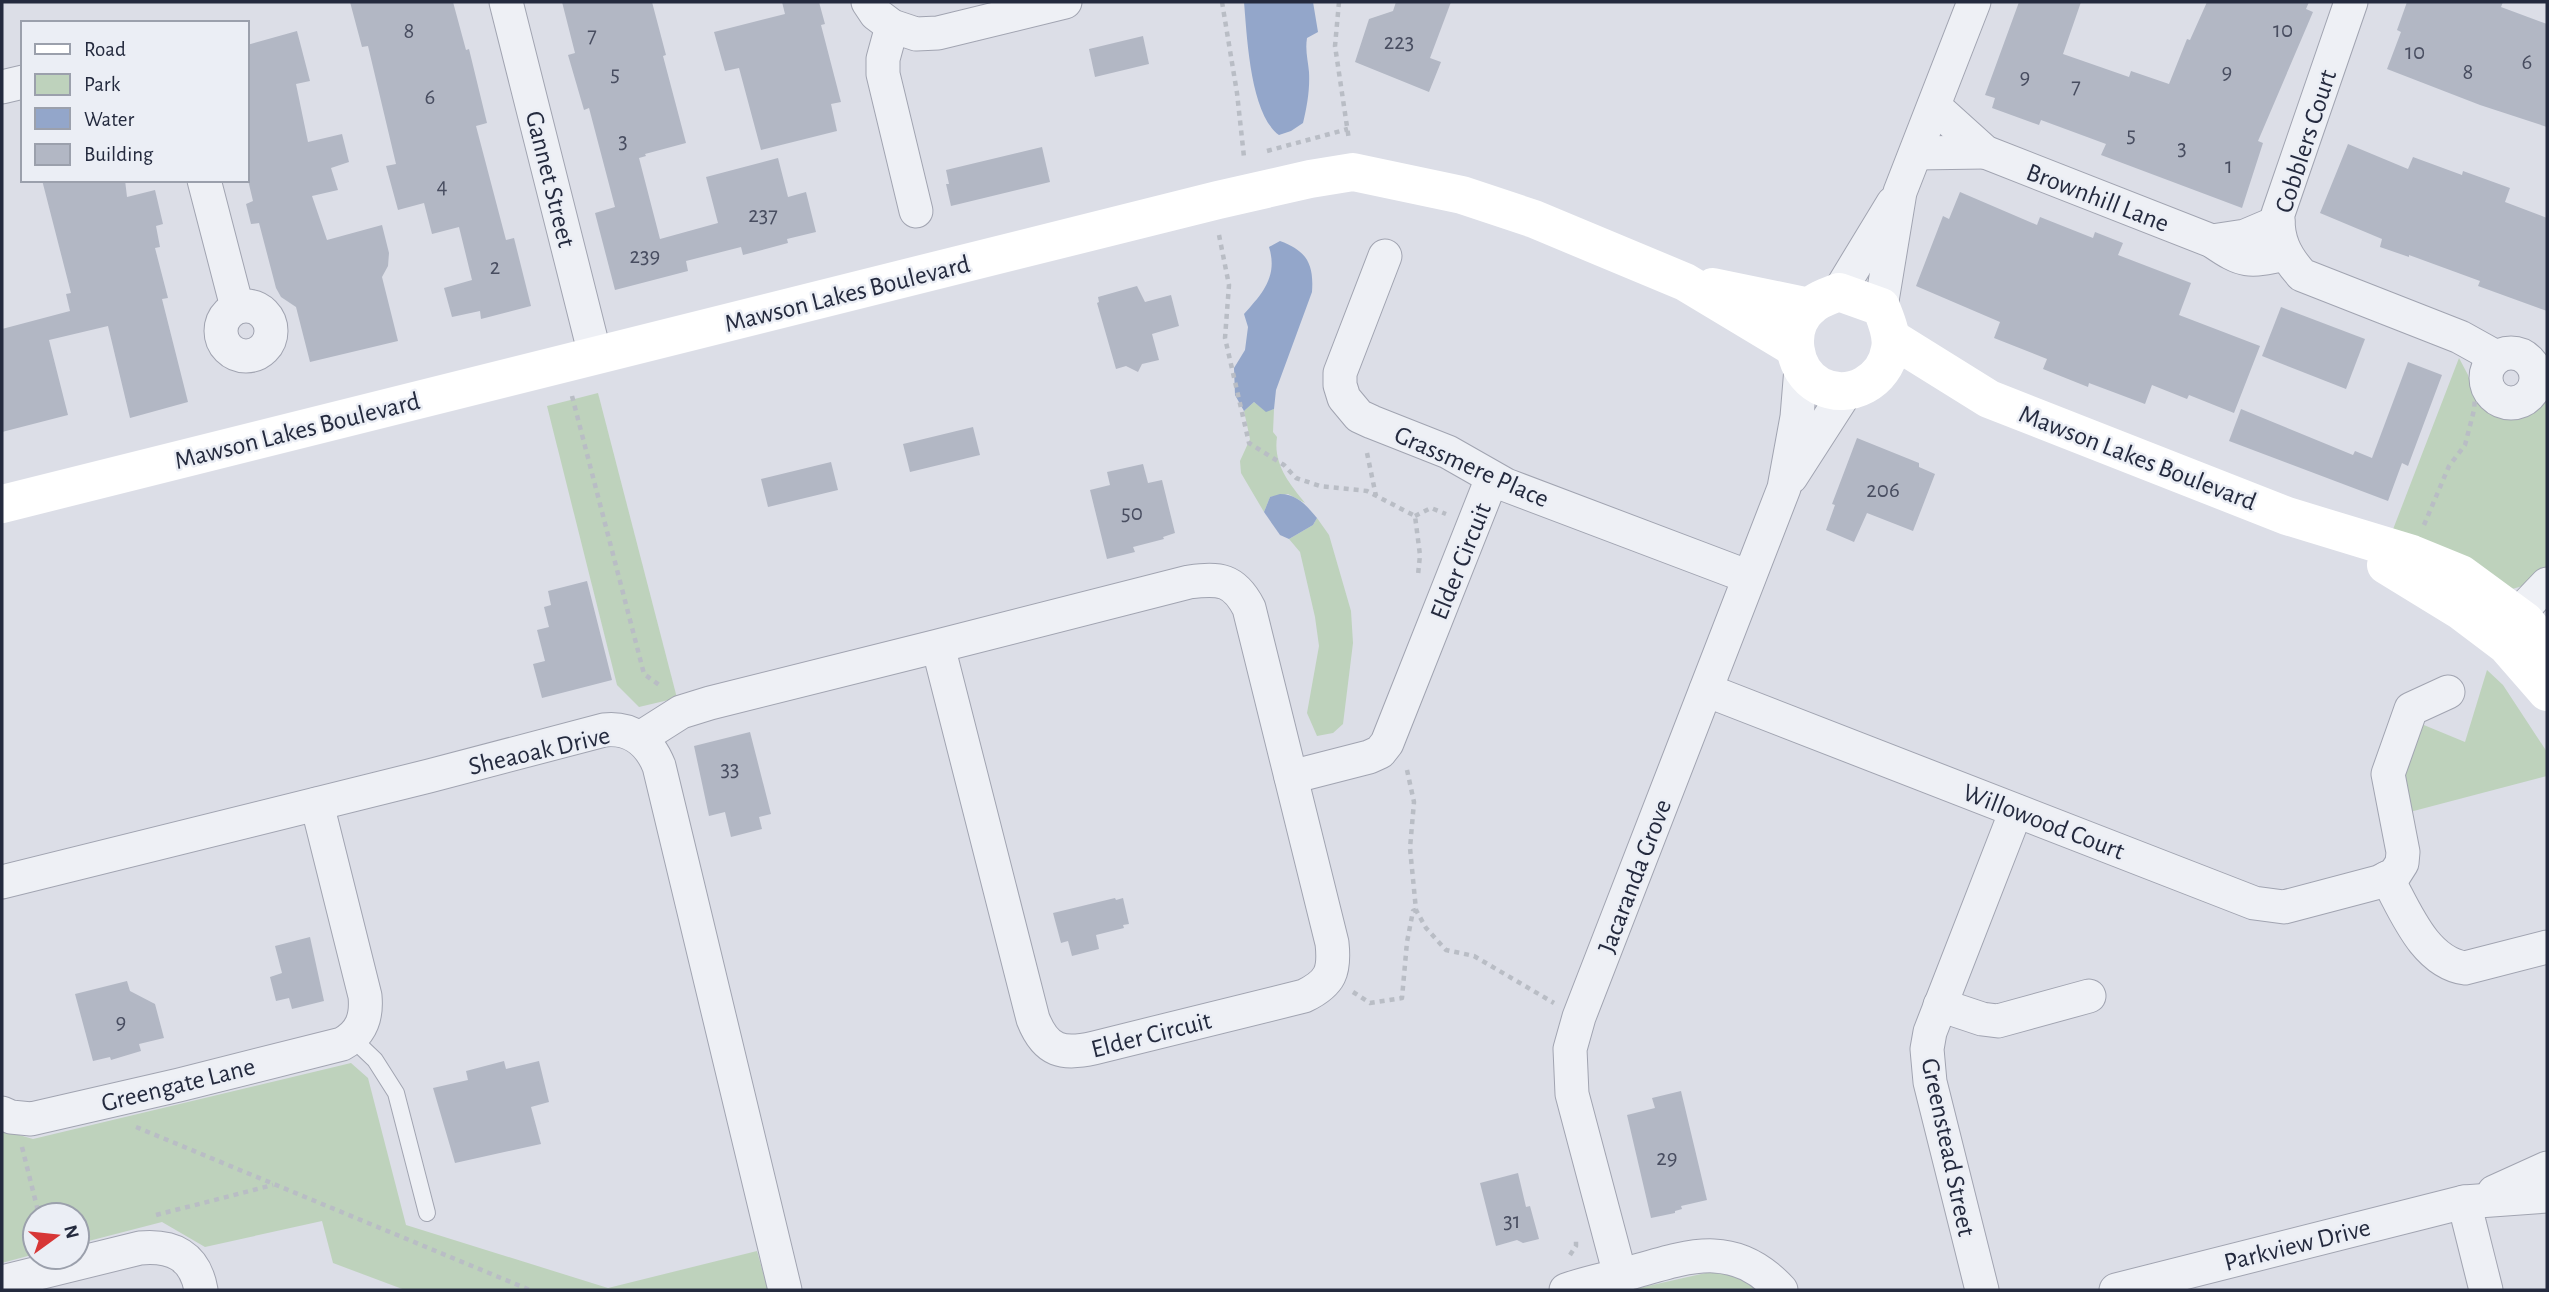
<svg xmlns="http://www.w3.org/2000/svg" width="2549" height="1292" font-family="'Alegreya Sans',sans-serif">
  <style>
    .green { fill: #bed2bc }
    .water { fill: #93a6ca }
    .building { fill: #b2b7c4 }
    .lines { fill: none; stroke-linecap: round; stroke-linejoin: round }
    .lane-casing { stroke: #a1a4b1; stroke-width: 18 }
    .street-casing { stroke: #a1a4b1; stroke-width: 35 }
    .path { stroke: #b9bdc5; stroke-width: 4.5; stroke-dasharray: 5 5; stroke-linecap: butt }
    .lane { stroke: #eef0f5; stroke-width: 16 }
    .street { stroke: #eef0f5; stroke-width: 33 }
    .secondary { stroke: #fff; stroke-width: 38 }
    .labels { text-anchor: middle; stroke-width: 5; stroke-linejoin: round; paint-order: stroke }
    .number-label { font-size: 23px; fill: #484d60 }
    .street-label { font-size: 26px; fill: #242a3e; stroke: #ebeef5 }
  </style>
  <rect width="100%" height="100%" fill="#dcdee7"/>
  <g class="green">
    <polygon points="2459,358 2468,375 2475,398 2507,418 2532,410 2547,392 2547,566 2530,584 2505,591 2392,532"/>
    <polygon points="598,393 677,698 639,707 617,685 547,406"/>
    <path d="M1254,402L1266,411L1274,409L1273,432L1277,437C1273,464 1289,483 1305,503L1288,494L1270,497L1264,512L1241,473L1240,461L1250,439L1244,411Z"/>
    <polygon points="1317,518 1329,535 1351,611 1353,643 1343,724 1333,733 1317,736 1307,713 1319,646 1315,617 1300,552 1289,539 1313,525"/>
    <polygon points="2487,670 2503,685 2547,752 2547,776 2406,813 2400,776 2419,723 2465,742"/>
    <polygon points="351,1063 368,1078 406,1225 608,1288 757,1251 768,1290 405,1290 333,1263 322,1221 205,1247 162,1222 77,1244 77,1215 35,1215 35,1254 2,1263 2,1130 33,1139"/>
    <polygon points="1710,1272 1738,1276 1759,1290 1630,1290"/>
  </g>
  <g class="water">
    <path d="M1244,2H1313L1318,32L1307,38C1305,51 1308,60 1309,72C1310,89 1307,107 1303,123L1291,131L1279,135C1250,114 1247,36 1244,2Z"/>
    <path d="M1280,241C1307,251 1314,264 1312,292L1276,390L1274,409L1266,412L1254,402L1244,411L1235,395L1234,368L1245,350L1248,327L1244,314C1263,293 1278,276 1269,247Z"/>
    <path d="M1280,494C1297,494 1307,506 1317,518L1313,525L1289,539L1280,535L1264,512L1270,497Z"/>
  </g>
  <g class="building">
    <polygon points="350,2 453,2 466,50 469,49 487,123 476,126 506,240 514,238 531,306 481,319 480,311 452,317 444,288 472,280 459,227 432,234 424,203 398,210 386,166 396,164 368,46 362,47"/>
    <polygon points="562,2 652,2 666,55 663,56 686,143 645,154 646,156 639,158 660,239 718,223 706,177 778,158 788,197 806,192 816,232 787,239 788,243 743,255 741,247 686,261 688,271 615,290 595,213 615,207 589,108 584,110 568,55 575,53"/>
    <polygon points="782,2 819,2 825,24 821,25 841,102 831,104 837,131 761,150 739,68 725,71 714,32 785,14"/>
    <polygon points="1396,2 1451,2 1430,58 1441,62 1429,92 1355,62 1369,19 1393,11"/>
    <polygon points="2019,2 2081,2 2063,54 2129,77 2131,71 2169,84 2187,39 2190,40 2207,2 2309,2 2306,9 2313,12 2258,141 2263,143 2242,208 2101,155 2106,144 2041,120 2039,125 1992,108 1995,98 1985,95"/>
    <polygon points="2407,2 2503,2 2501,7 2547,24 2547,127 2480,105 2387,69 2401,32 2397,30"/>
    <polygon points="297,31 310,81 296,84 308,142 342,134 349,162 331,168 338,190 312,196 327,240 382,225 389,253 388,266 382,277 398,341 310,362 296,307 281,297 276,288 259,223 251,224 246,204 253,201 247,176 247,45"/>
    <polygon points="1143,36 1149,64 1095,77 1089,49"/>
    <polygon points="2348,144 2408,169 2413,157 2462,175 2463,171 2510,188 2505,202 2547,218 2547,311 2478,286 2480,281 2409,255 2409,257 2380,247 2382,239 2320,213"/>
    <polygon points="1042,147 1050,182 951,206 946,184 949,184 946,170"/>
    <polygon points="42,180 125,180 127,197 155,190 163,224 156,226 160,247 155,248 168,298 162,299 188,402 130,418 108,326 49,340 68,415 2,432 2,329 70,311 66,294 71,293"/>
    <polygon points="1960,192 2037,225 2040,217 2093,238 2095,232 2123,243 2118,255 2191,283 2179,315 2260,346 2234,413 2189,395 2187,399 2152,385 2145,404 2089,383 2088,387 2043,369 2047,359 1994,338 2000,322 1916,286 1943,216 1949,219"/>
    <polygon points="1137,286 1145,302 1171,295 1179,326 1152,334 1159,360 1142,364 1138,372 1126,366 1116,369 1097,303 1099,302 1098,297"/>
    <polygon points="2281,307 2365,339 2346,389 2262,356"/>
    <polygon points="2408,362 2442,375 2408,466 2402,463 2388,501 2229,441 2241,409 2353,455 2355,451 2372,458"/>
    <polygon points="973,427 980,455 910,472 903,444"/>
    <polygon points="1857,438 1919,463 1919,467 1935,474 1913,531 1867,513 1854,542 1826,530 1835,505 1832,504"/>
    <polygon points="831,462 838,490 768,507 761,479"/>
    <polygon points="1143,464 1148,483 1162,480 1175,533 1163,537 1164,539 1133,547 1135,552 1107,559 1090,490 1110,485 1107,472"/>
    <polygon points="587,581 612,680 542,698 533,664 545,661 537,630 549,627 544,607 551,605 548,591"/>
    <polygon points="750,732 771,814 759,817 762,829 731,837 725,812 709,816 694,746"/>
    <polygon points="1115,898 1116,900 1123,898 1129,924 1123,925 1124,928 1096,935 1099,949 1072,956 1068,941 1061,943 1053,913"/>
    <polygon points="310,937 324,1001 292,1009 289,998 276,1001 270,977 282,973 275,946"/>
    <polygon points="127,981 130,991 155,1004 164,1038 139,1044 141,1051 111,1060 110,1057 93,1061 75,994"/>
    <polygon points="504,1061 506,1069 539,1061 549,1102 531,1107 541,1144 455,1163 433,1088 468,1080 466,1071"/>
    <polygon points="1681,1091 1707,1200 1681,1206 1682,1209 1675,1211 1675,1213 1651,1218 1627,1115 1655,1108 1652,1098"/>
    <polygon points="1518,1173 1526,1207 1530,1206 1539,1239 1523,1243 1517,1240 1496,1246 1480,1183"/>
  </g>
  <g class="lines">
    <defs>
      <polyline id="lane" points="352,1038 375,1060 396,1093 427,1213"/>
      <g id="street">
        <polyline points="506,2 595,355"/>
        <polyline points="868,2 876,14 892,26 916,34 938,33 1065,2"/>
        <path d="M2351,2L2278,214C2277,240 2285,256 2302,275L2460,337L2496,357"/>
        <polyline points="892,26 883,59 883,74 916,211"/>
        <polyline points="2,87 23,82"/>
        <path d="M1934,106L1985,152L2212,241C2244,263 2248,262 2286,254"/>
        <polyline points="1916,153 1985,152"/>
        <polyline points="204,180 237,307"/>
        <polyline points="2212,241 2245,236 2278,222"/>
        <polyline points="1385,256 1340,373 1340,385 1344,398 1359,416 1372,422 1448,452 1506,485 1749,577"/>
        <polyline points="1839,292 1893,203"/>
        <circle cx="246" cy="331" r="25"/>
        <polyline points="1881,307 1900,192 1974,2"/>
        <circle cx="2511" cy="378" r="25"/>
        <polyline points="1791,477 1847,390"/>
        <polyline points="2510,640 2525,621 2526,606 2547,584"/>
        <polyline points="1706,690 2254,903 2284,907 2379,882 2395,874 2402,863 2403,852 2388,774 2411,709 2448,692"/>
        <path d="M640,738L681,712L710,703L938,646L1033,1019C1046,1052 1063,1055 1094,1048L1304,996C1331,983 1335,971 1332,943L1249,608C1234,579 1220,578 1189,582L938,646"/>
        <polyline points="1291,777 1369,757 1380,752 1387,743 1492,478"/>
        <path d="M2387,878C2405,910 2424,962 2465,968L2547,947"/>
        <path d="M2,882L429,776L604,730C631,727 649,741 659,766L785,1290"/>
        <polyline points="1940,1005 1982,1019 1998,1021 2089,996"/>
        <path d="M2,1113L11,1117L31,1119L179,1085L342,1044C362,1033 367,1017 365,996L317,804"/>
        <polyline points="2494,1192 2547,1168"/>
        <polyline points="2464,1202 2486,1290"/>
        <polyline points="1620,1275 1572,1094 1570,1049 1579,1017 1784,488 1797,417 1801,368"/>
        <path d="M2,1282L140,1248C173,1245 195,1256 201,1290"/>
        <path d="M1566,1290C1588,1282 1611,1278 1633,1272C1691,1255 1735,1240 1781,1290"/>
        <polyline points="1982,1290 1930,1082 1927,1049 1930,1032 2016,811"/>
        <polyline points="2116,1290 2464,1202 2547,1196"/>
      </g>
    </defs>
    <use href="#lane" class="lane-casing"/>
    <use href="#street" class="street-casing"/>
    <g class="path">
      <polyline points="1222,2 1237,93 1244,157"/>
      <polyline points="1339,2 1335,46 1349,140"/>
      <polyline points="1267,151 1348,129"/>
      <polyline points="1219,235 1229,285 1225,338 1249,443 1284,465 1296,478 1320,486 1367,491 1415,516 1420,555 1418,575"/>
      <polyline points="572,396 644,674 662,687"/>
      <polyline points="1367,453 1376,496"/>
      <polyline points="1415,516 1431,508 1446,514"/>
      <polyline points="2424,525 2449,466 2465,445 2474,410 2475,398"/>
      <polyline points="1407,770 1414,802 1410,848 1416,910 1426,928 1446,950 1474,956 1554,1003"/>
      <polyline points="1353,992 1370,1003 1402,998 1407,942 1413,911 1416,910"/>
      <polyline points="136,1127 530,1290"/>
      <polyline points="22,1147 39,1215"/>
      <polyline points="156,1215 273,1185"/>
      <polyline points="1570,1255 1576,1246 1576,1238"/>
    </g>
    <use href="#lane" class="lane"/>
    <use href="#street" class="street"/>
    <g class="secondary">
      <polyline points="1713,287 1810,307"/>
      <path d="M1839,292L1881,307C1886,320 1893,335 1890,349C1885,381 1850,401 1820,386C1792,371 1786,328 1810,307C1818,299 1829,296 1839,292Z"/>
      <polyline points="1891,338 1989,399 2287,516 2412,554 2461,574 2525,621 2547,648"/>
      <polyline points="2,504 1218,200 1310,179 1353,172 1462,195 1534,219 1685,282 1795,348"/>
      <polyline points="2386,565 2461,611 2506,645 2547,692"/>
    </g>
  </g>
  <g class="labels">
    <g class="number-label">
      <text x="2283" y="37">10</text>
      <text x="409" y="38">8</text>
      <text x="592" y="42">7</text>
      <text x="1399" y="49">223</text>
      <text x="2415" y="59">10</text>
      <text x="2527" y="69">6</text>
      <text x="2227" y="79">9</text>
      <text x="2468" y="79">8</text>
      <text x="615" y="81">5</text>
      <text x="2025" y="84">9</text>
      <text x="2076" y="93">7</text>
      <text x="430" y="104">6</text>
      <text x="2131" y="142">5</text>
      <text x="623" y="148">3</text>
      <text x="2182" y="155">3</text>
      <text x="2229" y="173">1</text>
      <text x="442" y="193">4</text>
      <text x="763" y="222">237</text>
      <text x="645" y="263">239</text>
      <text x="495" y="274">2</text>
      <text x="1883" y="497">206</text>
      <text x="1132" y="520">50</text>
      <text x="730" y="776">33</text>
      <text x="121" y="1029">9</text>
      <text x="1667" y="1165">29</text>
      <text x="1512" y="1228">31</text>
    </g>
    <g class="street-label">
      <text transform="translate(2305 141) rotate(-72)" y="9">Cobblers Court</text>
      <text transform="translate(551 179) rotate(76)" y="9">Gannet Street</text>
      <text transform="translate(2098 197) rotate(21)" y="9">Brownhill Lane</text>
      <text transform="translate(847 293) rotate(-14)" y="9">Mawson Lakes Boulevard</text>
      <text transform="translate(297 430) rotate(-14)" y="9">Mawson Lakes Boulevard</text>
      <text transform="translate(2138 457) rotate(21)" y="9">Mawson Lakes Boulevard</text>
      <text transform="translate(1472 466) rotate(24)" y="9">Grassmere Place</text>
      <text transform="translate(1460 561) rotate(-68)" y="9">Elder Circuit</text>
      <text transform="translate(539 750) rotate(-13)" y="9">Sheaoak Drive</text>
      <text transform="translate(2044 821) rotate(21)" y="9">Willowood Court</text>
      <text transform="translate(1634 876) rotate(-69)" y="9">Jacaranda Grove</text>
      <text transform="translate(1151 1034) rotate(-14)" y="9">Elder Circuit</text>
      <text transform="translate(178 1084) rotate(-14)" y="9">Greengate Lane</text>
      <text transform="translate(1949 1147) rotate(78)" y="9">Greenstead Street</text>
      <text transform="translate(2297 1244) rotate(-14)" y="9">Parkview Drive</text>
    </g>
  </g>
  <rect width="2549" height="1292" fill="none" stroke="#242a3e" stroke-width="7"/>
  <rect x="21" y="21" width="228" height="161" fill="#ebeef5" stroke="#9ba0ac" stroke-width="2"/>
  <rect x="35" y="44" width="35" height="10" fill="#ffffff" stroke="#9ba0ac" stroke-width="2"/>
  <text x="84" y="56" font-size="21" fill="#242a3e">Road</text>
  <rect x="35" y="74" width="35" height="21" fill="#bed2bc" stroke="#9ba0ac" stroke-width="2"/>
  <text x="84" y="91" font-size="21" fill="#242a3e">Park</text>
  <rect x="35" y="108" width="35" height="21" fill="#93a6ca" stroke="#9ba0ac" stroke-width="2"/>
  <text x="84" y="126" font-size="21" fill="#242a3e">Water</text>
  <rect x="35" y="144" width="35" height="21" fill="#b2b7c4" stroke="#9ba0ac" stroke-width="2"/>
  <text x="84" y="161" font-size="21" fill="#242a3e">Building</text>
  <g transform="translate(56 1236) rotate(75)"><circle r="33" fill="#ebeef5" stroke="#9ba0ac" stroke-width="2"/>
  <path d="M0-5L12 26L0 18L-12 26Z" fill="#d73636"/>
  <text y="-10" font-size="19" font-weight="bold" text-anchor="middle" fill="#242a3e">N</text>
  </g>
</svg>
